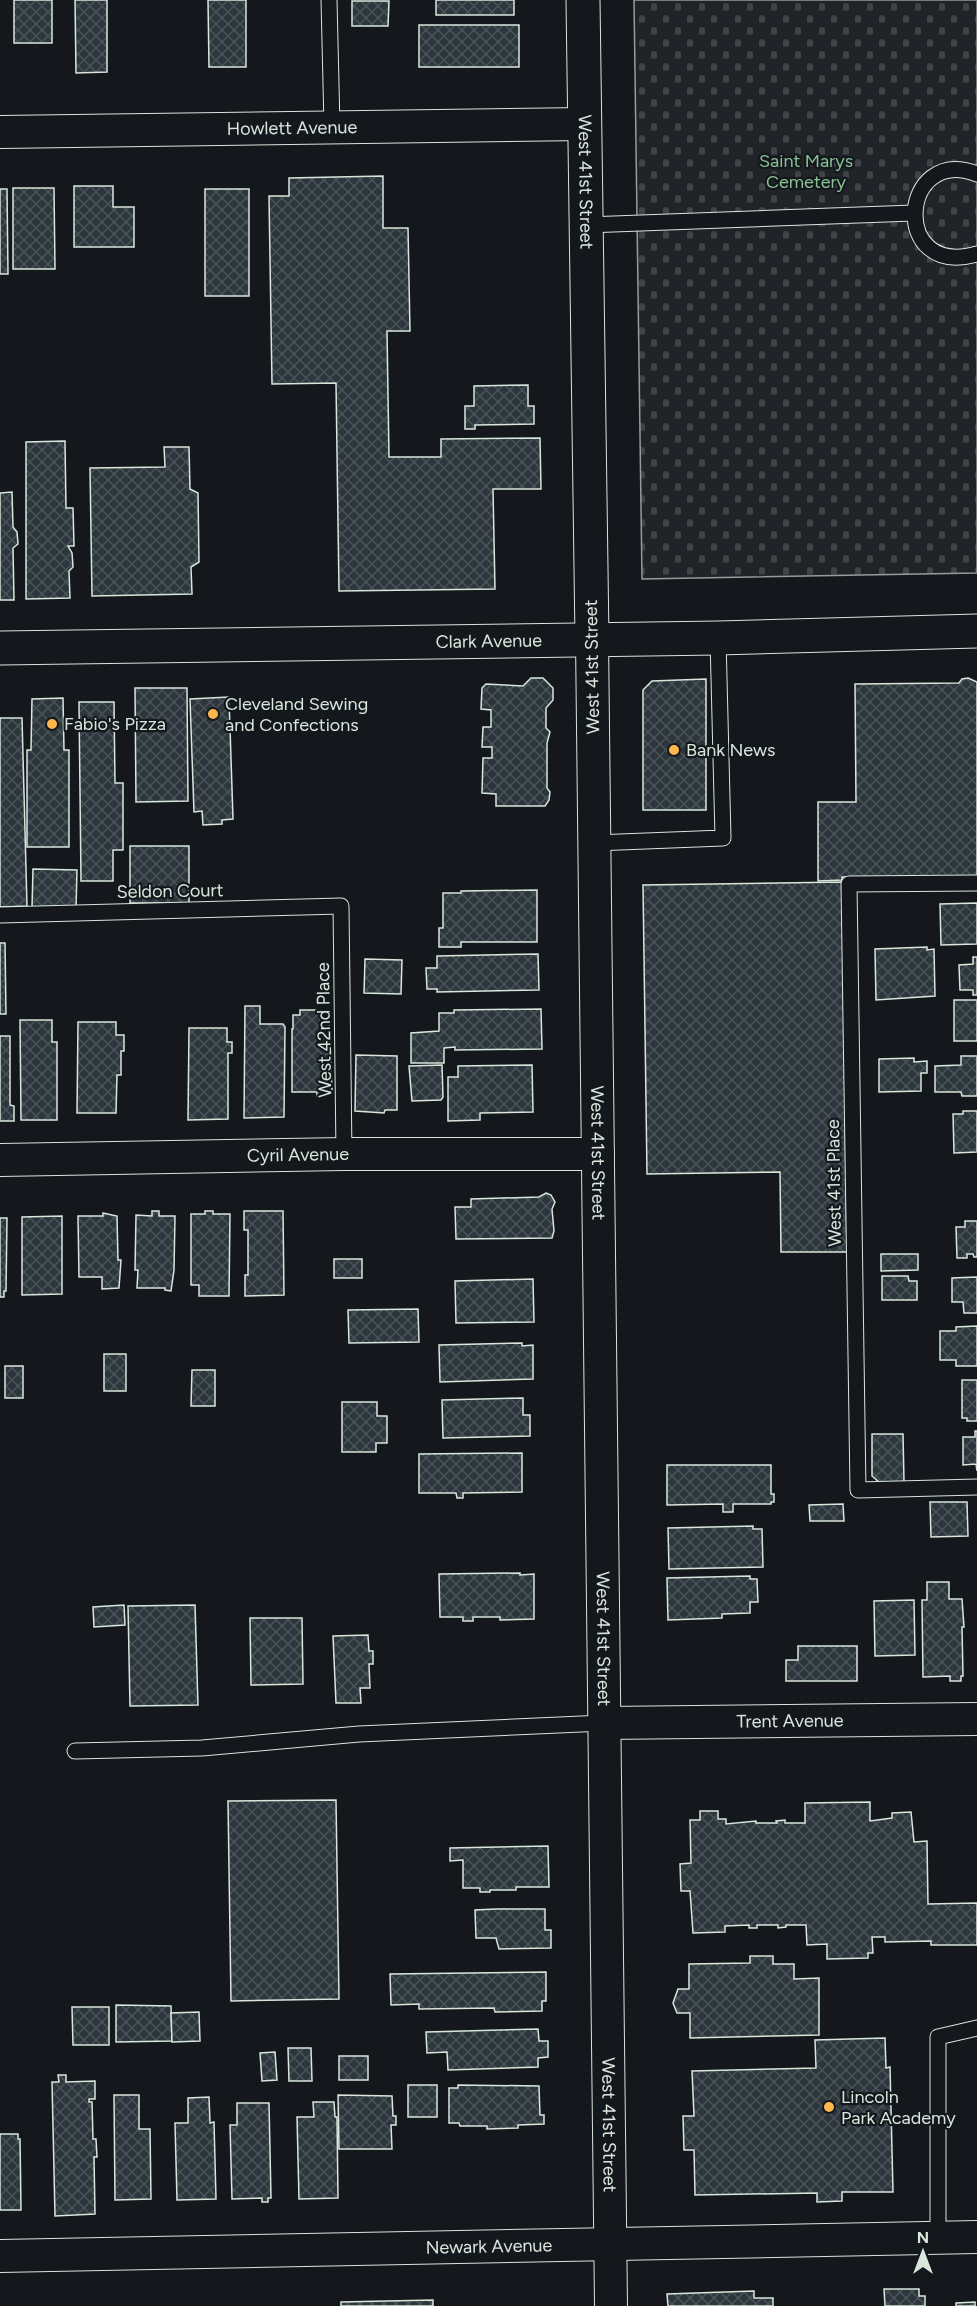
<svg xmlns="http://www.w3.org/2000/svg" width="977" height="2306" font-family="Figtree,sans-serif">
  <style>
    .cemetery { fill: url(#cemetery-stones); stroke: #939e99; stroke-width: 1.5 }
    .building { fill: url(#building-cross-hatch); stroke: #d8e6dc; stroke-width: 1.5 }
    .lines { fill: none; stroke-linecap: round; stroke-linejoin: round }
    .service-casing { stroke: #d8e6dc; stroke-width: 17 }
    .minor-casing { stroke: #d8e6dc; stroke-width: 34 }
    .tertiary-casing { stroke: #d8e6dc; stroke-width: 35 }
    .service { stroke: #14181c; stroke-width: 15 }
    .minor { stroke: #14181c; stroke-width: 32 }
    .tertiary { stroke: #14181c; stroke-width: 33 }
    .poi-dot { fill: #ffb74d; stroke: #14181c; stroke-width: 2 }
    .labels { text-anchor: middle; stroke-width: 4.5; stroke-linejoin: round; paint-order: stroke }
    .street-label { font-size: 18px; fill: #d8e6dc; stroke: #14181c }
    .park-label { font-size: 18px; fill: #8ac095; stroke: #14181c }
    .poi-label { font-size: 18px; fill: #d8e6dc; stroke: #14181c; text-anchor: start }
  </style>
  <defs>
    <pattern id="cemetery-stones" width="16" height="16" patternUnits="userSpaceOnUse" patternTransform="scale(1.5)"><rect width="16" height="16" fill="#202428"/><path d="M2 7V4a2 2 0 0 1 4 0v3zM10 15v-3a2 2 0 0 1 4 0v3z" fill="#404447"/></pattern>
    <pattern id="building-cross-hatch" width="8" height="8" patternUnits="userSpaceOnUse" patternTransform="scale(1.5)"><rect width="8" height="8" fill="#2c363c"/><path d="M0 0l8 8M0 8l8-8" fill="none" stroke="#4a5358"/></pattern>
  </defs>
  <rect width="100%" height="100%" fill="#14181c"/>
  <polygon class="cemetery" points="634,0 977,0 977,573 642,579"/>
  <g class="building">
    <rect x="14" y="0" width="38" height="43"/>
    <polygon points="75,0 107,0 107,72 76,73"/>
    <polygon points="208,0 246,0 246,67 209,67"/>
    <rect x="436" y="0" width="78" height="15"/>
    <polygon points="352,1 389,1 388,26 352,26"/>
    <rect x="419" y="25" width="100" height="42"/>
    <polygon points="383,176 383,228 408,228 410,331 387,331 389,457 441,457 441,439 540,438 541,489 493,489 495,589 339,591 336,383 272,384 269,196 289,196 289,178"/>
    <polygon points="74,186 113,186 113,207 134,207 134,247 74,247"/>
    <polygon points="13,188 54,188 55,269 13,269"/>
    <polygon points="0,189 7,189 8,274 0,274"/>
    <rect x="205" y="189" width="44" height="107"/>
    <polygon points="528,385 528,406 534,406 534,424 475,425 475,429 465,429 465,406 474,406 474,386"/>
    <polygon points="65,441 66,508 73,508 74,546 68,546 72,553 73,567 69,571 70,598 26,599 26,442"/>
    <polygon points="164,447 189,447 190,489 198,493 199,562 191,567 192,594 92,596 90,468 165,467"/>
    <polygon points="12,492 13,527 17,532 18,544 13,548 14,600 0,600 0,493"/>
    <polygon points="531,678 543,678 553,688 553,700 546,708 546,728 550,732 547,743 547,788 550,792 549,800 545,806 496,806 496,794 482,793 483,758 492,758 492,747 482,747 483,727 491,727 491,710 481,709 482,688 486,684 523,686"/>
    <polygon points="968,678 977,682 977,876 842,877 842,880 818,881 818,802 856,802 855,684 959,683 962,679"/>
    <polygon points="706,679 706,810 643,810 643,690 652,681"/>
    <polygon points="135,688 187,688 188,801 136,802"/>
    <polygon points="229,697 233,819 222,820 222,824 203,825 202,811 194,812 190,699"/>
    <polygon points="63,698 64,750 69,750 69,847 27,847 27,750 31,750 32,699"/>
    <polygon points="79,702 114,702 115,783 123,783 123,850 113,850 113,881 81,881"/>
    <polygon points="0,718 22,718 27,906 0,907"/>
    <rect x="130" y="846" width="59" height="57"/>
    <polygon points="33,869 77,870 76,909 32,908"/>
    <polygon points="842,882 847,1252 781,1252 780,1172 647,1174 643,885"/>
    <polygon points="537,890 537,942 461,942 461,947 439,947 439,928 443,928 443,893 461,893 461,891"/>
    <polygon points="977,903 977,944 941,945 940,904"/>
    <polygon points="0,943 5,943 6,1014 0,1014"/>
    <polygon points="927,947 927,950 934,949 935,996 876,1000 875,949"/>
    <polygon points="538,954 539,990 437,992 437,989 427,989 426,968 437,968 437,956"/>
    <polygon points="973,957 977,957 977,995 973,995 973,990 960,990 959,965 973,964"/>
    <polygon points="365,959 402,960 401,994 364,993"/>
    <rect x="954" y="1000" width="23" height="41"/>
    <polygon points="245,1006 260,1006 260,1024 283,1024 285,1027 284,1117 244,1118"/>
    <polygon points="541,1009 542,1049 455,1050 455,1047 444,1048 444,1063 411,1063 411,1033 439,1031 439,1013 454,1013 454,1010"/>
    <polygon points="300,1010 319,1010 320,1019 329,1019 332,1091 326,1091 326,1096 317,1096 317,1092 292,1092 292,1029 293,1029 293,1015 300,1015"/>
    <polygon points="20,1020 52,1020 52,1042 57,1042 57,1120 21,1120"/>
    <polygon points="78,1022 116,1022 116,1035 124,1035 124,1051 121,1051 121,1075 117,1075 116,1113 77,1113"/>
    <polygon points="189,1028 227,1028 227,1042 232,1042 232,1053 228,1053 228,1119 188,1120"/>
    <polygon points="0,1036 10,1036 10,1105 14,1106 14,1121 0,1121"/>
    <polygon points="356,1055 397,1056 397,1110 385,1110 384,1113 355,1111"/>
    <polygon points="961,1056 977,1056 977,1096 962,1096 961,1092 935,1092 935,1066 961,1065"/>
    <polygon points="914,1058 914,1062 927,1061 927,1073 921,1073 921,1091 879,1092 879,1059"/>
    <polygon points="442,1065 443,1097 441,1100 412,1101 409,1066"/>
    <polygon points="532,1065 533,1112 480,1113 480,1120 448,1121 448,1077 458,1077 458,1066"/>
    <polygon points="963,1111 977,1111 977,1152 954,1153 953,1114 963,1114"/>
    <polygon points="546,1193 551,1195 555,1202 552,1209 554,1231 552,1238 456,1239 455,1207 471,1207 471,1199 539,1197"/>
    <polygon points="152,1211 159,1211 159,1216 175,1216 174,1270 171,1291 165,1290 165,1288 137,1288 138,1270 135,1270 136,1215 152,1216"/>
    <polygon points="205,1211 213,1211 213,1214 230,1214 229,1296 199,1296 199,1285 191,1285 191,1214 205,1214"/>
    <polygon points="244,1211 283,1211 284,1295 245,1296 245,1275 248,1275 248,1230 244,1230"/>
    <polygon points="103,1213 117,1216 118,1260 121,1260 119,1288 102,1289 102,1277 79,1277 78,1216 103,1216"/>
    <polygon points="62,1216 62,1294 22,1295 22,1217"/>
    <polygon points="0,1218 7,1218 6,1291 4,1291 4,1297 0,1297"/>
    <polygon points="965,1221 977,1221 977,1257 974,1257 973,1254 967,1254 967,1258 957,1258 956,1227 965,1227"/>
    <polygon points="881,1254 918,1254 918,1270 881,1271"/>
    <rect x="334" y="1259" width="28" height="19"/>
    <polygon points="882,1276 908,1276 909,1281 917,1281 917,1300 882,1300"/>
    <polygon points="977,1277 977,1313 964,1313 963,1302 952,1302 952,1278"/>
    <polygon points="533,1279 534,1322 456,1323 455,1281"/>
    <polygon points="418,1309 419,1342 349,1343 348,1310"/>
    <polygon points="977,1326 977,1366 956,1366 956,1360 940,1360 940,1331 956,1331 956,1327"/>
    <polygon points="522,1343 522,1346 533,1345 533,1379 440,1382 439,1345"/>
    <rect x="104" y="1354" width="22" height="37"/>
    <rect x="5" y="1366" width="18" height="32"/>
    <polygon points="192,1370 215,1370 215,1406 191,1406"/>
    <polygon points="962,1380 977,1380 977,1421 967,1421 967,1418 962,1418"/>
    <polygon points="523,1398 523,1415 530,1415 530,1436 443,1438 442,1400"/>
    <polygon points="342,1402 377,1402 377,1416 387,1416 387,1443 376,1443 376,1452 342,1452"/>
    <polygon points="975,1431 977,1431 977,1471 976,1464 963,1465 963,1437 975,1437"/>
    <polygon points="872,1434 903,1434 904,1482 879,1482 872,1476"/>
    <polygon points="522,1453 522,1492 463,1493 463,1498 457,1498 456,1493 419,1493 419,1454"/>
    <polygon points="667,1465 771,1465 771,1494 774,1494 774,1502 771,1502 771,1504 733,1504 733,1512 723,1512 723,1504 667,1505"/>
    <polygon points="930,1502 967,1502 968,1536 931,1537"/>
    <polygon points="843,1504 844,1521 810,1521 809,1505"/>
    <polygon points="753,1526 753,1529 762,1529 763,1567 669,1569 668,1528"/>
    <polygon points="520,1573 520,1575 534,1574 534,1619 500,1620 500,1617 473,1617 473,1621 463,1621 463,1617 440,1617 439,1574"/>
    <polygon points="750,1576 750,1579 757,1579 758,1602 750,1602 750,1613 722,1614 722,1618 668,1620 667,1578"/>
    <polygon points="927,1582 949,1582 949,1599 962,1599 964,1627 962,1627 963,1676 961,1676 961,1681 950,1681 950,1676 923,1677 922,1600 927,1600"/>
    <polygon points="914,1600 915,1655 875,1656 874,1601"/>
    <polygon points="124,1605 125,1625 94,1627 93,1607"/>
    <polygon points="195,1605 198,1705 130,1706 128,1606"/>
    <polygon points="250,1618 302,1618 303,1684 251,1685"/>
    <polygon points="368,1635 369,1651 373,1651 373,1664 369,1664 370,1688 360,1688 361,1703 336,1703 333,1636"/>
    <polygon points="798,1646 857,1646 857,1681 786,1681 786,1660 798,1660"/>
    <polygon points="336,1800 339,1999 231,2001 228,1801"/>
    <polygon points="870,1802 870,1821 892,1818 892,1813 911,1812 914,1842 927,1841 928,1904 977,1903 977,1945 931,1945 931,1941 885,1942 885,1937 872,1937 873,1953 868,1953 868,1958 827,1959 827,1944 807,1945 806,1925 786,1925 786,1927 778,1928 778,1925 757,1925 757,1928 749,1928 749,1925 725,1926 725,1932 693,1933 690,1891 681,1891 680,1864 691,1863 690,1820 700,1820 700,1811 718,1811 718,1819 726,1819 726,1824 756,1821 756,1823 777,1823 776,1821 785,1820 785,1823 805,1823 805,1803"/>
    <polygon points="548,1846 549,1887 516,1887 516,1890 490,1890 490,1892 480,1892 480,1888 463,1888 463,1860 450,1861 450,1848"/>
    <polygon points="496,1909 545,1909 545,1930 551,1930 551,1948 499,1949 496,1938 476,1938 475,1910"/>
    <polygon points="750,1956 773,1956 773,1964 794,1964 794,1979 819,1978 819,2035 690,2038 690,2013 677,2013 673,2003 678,1989 689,1989 689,1964 750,1963"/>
    <polygon points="546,1972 546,2001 542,2001 542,2011 495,2012 494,2008 419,2009 419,2004 391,2005 390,1974"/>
    <polygon points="116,2005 171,2006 172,2041 116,2042"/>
    <polygon points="72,2007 109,2007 109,2045 73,2045"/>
    <polygon points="199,2012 200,2041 172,2042 171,2013"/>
    <polygon points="538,2029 539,2041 548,2041 548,2057 538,2058 538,2067 448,2070 447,2052 427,2053 426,2032"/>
    <polygon points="885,2038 886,2068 890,2067 893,2192 842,2192 842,2201 817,2202 817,2193 695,2195 694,2150 684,2150 683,2116 694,2116 692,2071 816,2068 815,2040"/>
    <polygon points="288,2048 311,2048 312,2081 289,2081"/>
    <polygon points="275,2052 277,2080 262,2081 260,2053"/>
    <rect x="339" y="2056" width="29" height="24"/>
    <polygon points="58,2075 66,2075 66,2082 95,2081 95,2099 89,2099 89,2102 92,2102 93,2139 96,2139 97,2157 94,2157 95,2214 55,2216 52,2082 59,2082"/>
    <rect x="408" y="2085" width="29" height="32"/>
    <polygon points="458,2085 539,2086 540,2115 544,2115 544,2124 518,2125 518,2128 487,2129 487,2126 460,2126 459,2123 449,2123 449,2088 458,2088"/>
    <polygon points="114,2095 139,2095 139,2129 150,2129 151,2199 115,2200"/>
    <polygon points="338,2095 392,2096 393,2116 396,2116 396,2125 391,2125 392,2149 339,2149"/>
    <polygon points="209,2097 210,2123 214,2122 216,2199 177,2200 175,2123 188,2123 188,2098"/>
    <polygon points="313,2102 334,2102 335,2117 337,2117 338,2198 299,2199 297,2117 314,2117"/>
    <polygon points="237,2103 269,2103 271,2198 268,2198 268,2202 262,2202 262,2198 232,2199 230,2125 237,2125"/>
    <polygon points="0,2134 18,2134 18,2139 20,2139 21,2210 0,2210"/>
    <polygon points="884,2289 919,2289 919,2296 925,2296 925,2306 885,2306"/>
    <polygon points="754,2291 754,2298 773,2298 773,2306 668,2306 667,2294"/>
    <polygon points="433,2300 433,2306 341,2306 341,2302"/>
    <polygon points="975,2302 975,2306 956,2306 956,2303"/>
  </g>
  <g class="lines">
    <defs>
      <g id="service">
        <polyline points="329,0 332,126"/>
        <path d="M977,174C900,144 889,279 977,254"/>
        <polyline points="586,225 914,213"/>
        <polyline points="594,843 723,838 718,638"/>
        <polyline points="977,883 849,884 858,1490 977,1487"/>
        <polyline points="0,915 341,906 344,1154"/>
        <polyline points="75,1751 202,1748 359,1734 604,1723"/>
        <polyline points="938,2238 938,2037 977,2028"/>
      </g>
      <g id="minor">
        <path id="s1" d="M0,132L584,124"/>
        <path id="s2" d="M592,639L611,2306"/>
        <path id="s3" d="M0,1160L344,1154H598"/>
        <path id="s4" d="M604,1723L977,1719"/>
        <path id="s5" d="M0,2256L977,2237"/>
      </g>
      <g id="tertiary">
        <path id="s6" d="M583,0L592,639"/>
        <path id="s7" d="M0,648L718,638L977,631"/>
      </g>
    </defs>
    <use href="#service" class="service-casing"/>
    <use href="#minor" class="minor-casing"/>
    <use href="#tertiary" class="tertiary-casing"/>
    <use href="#service" class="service"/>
    <use href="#minor" class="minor"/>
    <use href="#tertiary" class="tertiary"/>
  </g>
  <g class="poi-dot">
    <circle cx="213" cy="714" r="6"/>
    <circle cx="52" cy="724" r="6"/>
    <circle cx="674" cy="750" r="6"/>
    <circle cx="829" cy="2107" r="6"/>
  </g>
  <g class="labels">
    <g class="street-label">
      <text dy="6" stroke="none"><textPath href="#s1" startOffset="292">Howlett Avenue</textPath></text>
      <text dy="6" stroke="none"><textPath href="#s6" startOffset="182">West 41st Street</textPath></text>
      <text dy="6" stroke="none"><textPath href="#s7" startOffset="489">Clark Avenue</textPath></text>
      <text transform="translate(592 667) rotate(-91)" y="6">West 41st Street</text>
      <text transform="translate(170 891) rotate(-1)" y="6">Seldon Court</text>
      <text transform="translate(324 1030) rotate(-91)" y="6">West 42nd Place</text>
      <text dy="6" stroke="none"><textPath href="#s2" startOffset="514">West 41st Street</textPath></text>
      <text dy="6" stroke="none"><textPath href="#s3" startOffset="298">Cyril Avenue</textPath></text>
      <text transform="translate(834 1183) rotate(-91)" y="6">West 41st Place</text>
      <text dy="6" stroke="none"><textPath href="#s2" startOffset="1000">West 41st Street</textPath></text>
      <text dy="6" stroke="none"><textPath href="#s4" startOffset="186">Trent Avenue</textPath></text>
      <text dy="6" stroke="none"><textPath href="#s2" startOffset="1486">West 41st Street</textPath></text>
      <text dy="6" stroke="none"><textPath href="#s5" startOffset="489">Newark Avenue</textPath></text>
    </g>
    <g class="park-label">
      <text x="806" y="167">Saint Marys<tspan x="806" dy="21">Cemetery</tspan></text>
    </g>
    <g class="poi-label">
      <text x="225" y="710">Cleveland Sewing<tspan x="225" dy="21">and Confections</tspan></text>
      <text x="64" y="730">Fabio's Pizza</text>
      <text x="686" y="756">Bank News</text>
      <text x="841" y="2103">Lincoln<tspan x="841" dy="21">Park Academy</tspan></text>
    </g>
  </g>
  <g transform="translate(923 2252)" stroke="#14181c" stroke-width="4.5" paint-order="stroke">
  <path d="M0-4.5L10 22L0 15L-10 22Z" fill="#d8e6dc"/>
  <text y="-9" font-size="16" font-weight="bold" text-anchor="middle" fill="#d8e6dc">N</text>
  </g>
</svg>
